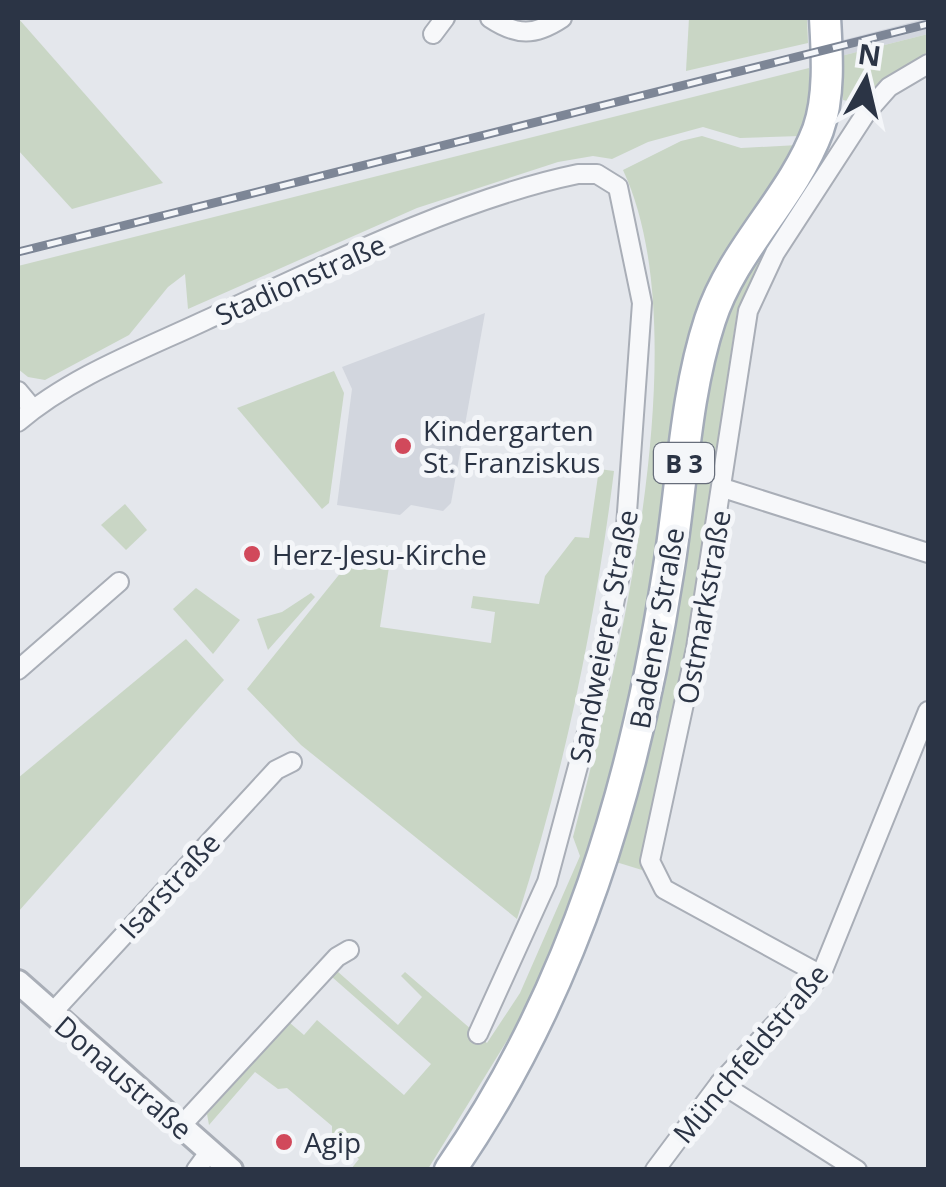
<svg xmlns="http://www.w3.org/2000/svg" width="946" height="1187" font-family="'Open Sans',sans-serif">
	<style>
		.built { fill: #d2d6de }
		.green { fill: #c9d6c5 }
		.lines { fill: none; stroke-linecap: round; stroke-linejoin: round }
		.minor-casing { stroke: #a9aeb7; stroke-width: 22 }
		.tertiary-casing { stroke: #a9aeb7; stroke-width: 28 }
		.primary-casing { stroke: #a3abb8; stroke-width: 35 }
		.minor { stroke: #f7f8fa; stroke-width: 18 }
		.tertiary { stroke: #f7f8fa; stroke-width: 22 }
		.primary { stroke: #fff; stroke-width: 30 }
		.rail-casing { stroke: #7d8696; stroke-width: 9 }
		.rail { stroke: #f4f6f9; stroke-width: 5; stroke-dasharray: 15; stroke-linecap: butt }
		.poi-dot { fill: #d1495b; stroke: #f4f6f9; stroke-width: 4 }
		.labels { text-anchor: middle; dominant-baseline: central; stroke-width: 10; stroke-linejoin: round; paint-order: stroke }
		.shield { fill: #f4f6f9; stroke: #676e7b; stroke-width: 2.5 }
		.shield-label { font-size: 25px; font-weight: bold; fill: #2b3445 }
		.street-label { font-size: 28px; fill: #2b3445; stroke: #f4f6f9 }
		.poi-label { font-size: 28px; fill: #2b3445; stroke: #f4f6f9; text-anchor: start }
	</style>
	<rect width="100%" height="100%" fill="#e4e7ec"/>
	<g class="built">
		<polygon points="928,18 928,34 841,56 839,41"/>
		<polygon points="485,313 451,503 443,511 411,505 400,515 337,505 352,389 342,367"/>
	</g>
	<g class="green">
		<polygon points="18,18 163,183 72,209 18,150"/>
		<polygon points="689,18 807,18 808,43 686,71"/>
		<polygon points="928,34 928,52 877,85 861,104 843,100 841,56"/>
		<polygon points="809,68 812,97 800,136 740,138 703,127 648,142 612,159 593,156 558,162 417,208 188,309 185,274 168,287 129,335 45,380 28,377 18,369 18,266"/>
		<path d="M 702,136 L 741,148 L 798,145 L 722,259 L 645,648 L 593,856 L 532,1000 L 428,1169 L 351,1169 L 359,1159 L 332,1138 L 332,1126 L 287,1088 L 278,1089 L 255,1072 L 209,1125 L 207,1114 L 290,1023 L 304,1035 L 317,1020 L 404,1095 L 431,1064 L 332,977 L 337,971 L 398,1025 L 422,997 L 401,976 L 405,972 L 487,1043 L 520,993 L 580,856 L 573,837 C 618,665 700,335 623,170 L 681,141 Z"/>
		<polygon points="815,164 819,167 772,239 737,312 682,677 642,870 616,862 642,767 707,385 728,306"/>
		<polygon points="334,371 344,393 329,503 322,509 237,408"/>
		<path d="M 599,469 L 614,471 C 595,623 564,773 517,919 L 301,745 L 247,689 L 342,571 L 369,560 L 384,546 L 392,547 L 380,627 L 491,643 L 495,612 L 471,608 L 473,596 L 539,604 L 545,576 L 575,537 L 589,538 Z"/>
		<polygon points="125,504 147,530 126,550 101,525"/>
		<polygon points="196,588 240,620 213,654 173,609"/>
		<polygon points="311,593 315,597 268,650 257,619 282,612"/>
		<polygon points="186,639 224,680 18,912 18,778"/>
	</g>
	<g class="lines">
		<defs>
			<g id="minor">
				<path d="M 490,18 C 517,36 535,36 562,18"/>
				<polyline points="433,34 445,18"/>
				<polyline points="18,391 33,409"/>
				<path d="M 18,422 C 70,377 142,350 204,321 C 317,269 457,199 578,174 L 597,174 L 618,187 L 642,303 L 624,554 L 592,714 L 547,882 L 478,1034"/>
				<polyline points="723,488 928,553"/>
				<polyline points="18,670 119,582"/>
				<polyline points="821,975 664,889 650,861 696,648 748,311 775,253 866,113 889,87 928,64"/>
				<polyline points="51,1014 276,770 292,762"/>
				<polyline points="720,1083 857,1170"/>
				<polyline points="181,1126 337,957 349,950"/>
				<polyline points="196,1170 210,1151"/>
				<polyline points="655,1170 720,1083 821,975 928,711"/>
			</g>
			<polyline id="tertiary" points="18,982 231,1170"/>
			<path id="primary" d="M 450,1170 C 574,991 635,785 668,573 C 682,490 684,399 710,320 C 733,249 792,199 818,130 C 830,96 827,53 825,18"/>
		</defs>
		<use href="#minor" class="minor-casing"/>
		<use href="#tertiary" class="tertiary-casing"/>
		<use href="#primary" class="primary-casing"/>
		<use href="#minor" class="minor"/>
		<use href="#tertiary" class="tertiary"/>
		<use href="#primary" class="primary"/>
		<defs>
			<polyline id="rail" points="18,252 928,24"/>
		</defs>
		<use href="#rail" class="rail-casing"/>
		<use href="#rail" class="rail"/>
	</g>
	<g class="poi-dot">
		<circle cx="403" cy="446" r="10"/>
		<circle cx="252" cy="554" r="10"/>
		<circle cx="284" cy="1142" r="10"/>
	</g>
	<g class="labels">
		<rect class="shield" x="654" y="443" width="60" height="40" rx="8"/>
		<g class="shield-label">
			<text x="684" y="463">B 3</text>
		</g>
		<g class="street-label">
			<text transform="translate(300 279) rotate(-24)">Stadionstraße</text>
			<text transform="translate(703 607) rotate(-80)">Ostmarkstraße</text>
			<text transform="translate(656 628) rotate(-80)">Badener Straße</text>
			<text transform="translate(603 636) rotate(-79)">Sandweierer Straße</text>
			<text transform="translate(169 885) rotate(-47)">Isarstraße</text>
			<text transform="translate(750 1053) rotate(-50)">Münchfeldstraße</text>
			<text transform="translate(124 1077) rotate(41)">Donaustraße</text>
		</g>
		<g class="poi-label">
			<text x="423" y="430">Kindergarten<tspan x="423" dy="32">St. Franziskus</tspan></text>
			<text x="272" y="554">Herz-Jesu-Kirche</text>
			<text x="304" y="1142">Agip</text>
		</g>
	</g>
	<rect width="946" height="1187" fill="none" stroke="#2b3445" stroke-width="40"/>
	<g transform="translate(866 80) rotate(8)" stroke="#f4f6f9" stroke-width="8" paint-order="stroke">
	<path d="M0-8L18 38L0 25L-18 38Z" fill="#2b3445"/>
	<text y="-15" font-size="28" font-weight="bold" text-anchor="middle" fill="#2b3445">N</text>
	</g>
</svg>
